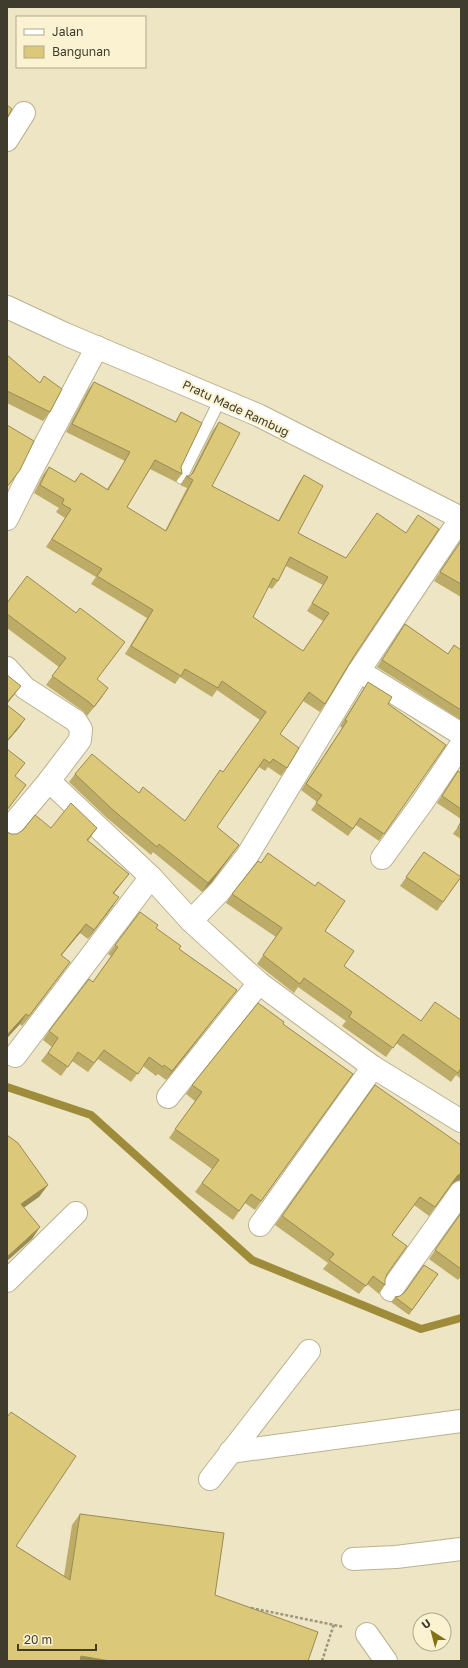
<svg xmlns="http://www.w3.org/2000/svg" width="468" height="1668" font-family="'Golos Text',sans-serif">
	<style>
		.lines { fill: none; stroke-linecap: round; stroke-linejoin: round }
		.stream { stroke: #9e8c3b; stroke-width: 8 }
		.lane-casing { stroke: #b9b291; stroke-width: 13 }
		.street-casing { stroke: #b9b291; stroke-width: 24 }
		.secondary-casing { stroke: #b9b291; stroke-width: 24 }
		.path { stroke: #9b957d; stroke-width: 2.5; stroke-dasharray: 3 2; stroke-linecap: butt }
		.lane { stroke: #fff; stroke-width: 11 }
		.street { stroke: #fff; stroke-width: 22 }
		.secondary { stroke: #fff; stroke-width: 22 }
		.wall { fill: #bcac67; fill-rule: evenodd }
		.shaded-wall { fill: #998c54 }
		.building { fill: #dbc878; stroke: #998c54; fill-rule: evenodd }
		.labels { text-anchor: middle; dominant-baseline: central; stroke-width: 4; stroke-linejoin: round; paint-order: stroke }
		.street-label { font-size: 12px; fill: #3f3c2e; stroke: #faf2d0 }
	</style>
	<rect width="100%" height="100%" fill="#ede5c3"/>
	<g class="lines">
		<polyline class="stream" points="7,1087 91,1115 252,1260 421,1329 461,1318"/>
		<defs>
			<polyline id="lane" points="181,478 220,400"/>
			<g id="street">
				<polyline points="7,140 24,113"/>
				<polyline points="7,519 30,473 97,347"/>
				<polyline points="7,668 25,688 76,721 81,729 80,740 49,781 151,877 191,921 259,983 373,1067 461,1121"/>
				<polyline points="359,671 461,734"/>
				<polyline points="7,831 49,781"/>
				<polyline points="382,858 422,803 461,745"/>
				<polyline points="191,921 220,891 247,856 359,671 461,518"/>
				<polyline points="15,1056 151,877"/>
				<polyline points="168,1097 259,983"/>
				<polyline points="260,1225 373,1067"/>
				<polyline points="7,1281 76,1213"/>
				<polyline points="391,1290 461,1192"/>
				<polyline points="230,1452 461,1421"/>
				<polyline points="210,1479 309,1351"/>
				<polyline points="353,1559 396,1557 461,1549"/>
				<polyline points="367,1634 386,1661"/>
			</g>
			<polyline id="secondary" points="7,307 65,334 258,415 461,518"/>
		</defs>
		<use href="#lane" class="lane-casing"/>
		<use href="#street" class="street-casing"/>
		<use href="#secondary" class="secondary-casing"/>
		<g class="path">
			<polyline points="251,1608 344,1627"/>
			<polyline points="322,1661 334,1624"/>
		</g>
		<use href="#lane" class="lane"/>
		<use href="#street" class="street"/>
		<use href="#secondary" class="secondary"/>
	</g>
	<g class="wall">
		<polygon points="7,355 40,383 50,412 43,421 7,403"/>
		<path d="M 94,382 L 175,422 L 181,412 L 181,467 L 182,474 L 176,482 L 150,469 L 127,507 L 165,531 L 187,488 L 180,485 L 186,476 L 190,476 L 213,430 L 219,422 L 212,486 L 278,521 L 298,484 L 304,475 L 298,533 L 346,558 L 354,656 L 325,704 L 320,712 L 303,701 L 280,734 L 287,768 L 281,776 L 268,767 L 265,771 L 259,767 L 217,827 L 239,845 L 211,883 L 202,892 L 153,852 L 151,855 L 107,818 L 69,782 L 75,774 L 139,793 L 185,821 L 223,772 L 260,720 L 217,690 L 212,697 L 180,677 L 175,684 L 125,654 L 147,618 L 91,584 L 96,577 L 46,547 L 65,518 L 56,512 L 59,508 L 34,493 L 43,475 L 49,467 L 74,482 L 81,473 L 107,489 L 125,461 L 66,432 L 88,390 ZM 286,566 L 323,585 L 307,611 L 323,621 L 303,651 L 253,617 L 268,587 L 272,589 L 278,581 Z"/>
		<polygon points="461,541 461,597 434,581"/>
		<polygon points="7,603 118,651 97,679 102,697 87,716 83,711 46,685 59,667 7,628"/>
		<polygon points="405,624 448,654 461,650 461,720 377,667"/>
		<polygon points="368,682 388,704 446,745 379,841 356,825 348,836 311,810 317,802 301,790 342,728 340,726"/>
		<polygon points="458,771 461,773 461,819 437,803"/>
		<polygon points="461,822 461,839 453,834"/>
		<polygon points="51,828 97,828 88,841 122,883 114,893 113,906 88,939 80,933 61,956 70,962 22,1026 20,1024 7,1038 7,832 11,834 17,834"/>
		<polygon points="424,852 461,877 437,911 400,886"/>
		<polygon points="232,894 325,931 344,966 421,1021 461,1020 461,1079 456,1075 451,1082 396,1043 386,1057 342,1026 346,1021 298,987 294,993 257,964 276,937 226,903"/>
		<polygon points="156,928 179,949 237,990 230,999 166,1080 158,1074 156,1076 143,1066 131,1082 98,1059 88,1072 72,1061 61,1076 41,1061 52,1047 43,1040 49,1031 93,982 111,956 108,954 115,945"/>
		<polygon points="283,1024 353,1074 255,1210 245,1203 233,1220 195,1192 212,1169 169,1138 195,1101 186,1094 192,1085"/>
		<polygon points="375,1085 456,1181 451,1185 429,1216 414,1205 392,1236 387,1274 385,1280 385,1285 379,1294 367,1284 359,1294 323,1269 328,1263 275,1225"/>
		<polygon points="461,1213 461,1276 458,1280 429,1259"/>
		<polygon points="438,1274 409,1315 391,1302 395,1297 400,1296"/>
		<polygon points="80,1514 215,1595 7,1661 16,1546 64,1576 72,1525"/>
	</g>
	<g class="shaded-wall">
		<polygon points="21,686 7,704 7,702"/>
		<polygon points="108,688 102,697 87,716 94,707"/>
		<polygon points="25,719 19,728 7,742 7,741"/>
		<polygon points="239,845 211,883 202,892 208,883"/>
		<polygon points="129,874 122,883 107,902 113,893"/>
		<polygon points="119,897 113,906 88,939 94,930"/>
		<polygon points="86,924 80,933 54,964 61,955"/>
		<polygon points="70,962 63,972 22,1026 29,1016"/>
		<polygon points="237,990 230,999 166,1080 172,1071"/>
		<polygon points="26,1014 20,1024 7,1038 7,1035"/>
		<polygon points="461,1173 461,1180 456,1181 451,1185 429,1216 457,1176"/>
		<polygon points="48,1185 39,1197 12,1216 21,1204"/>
		<polygon points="40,1227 32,1239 7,1261 7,1257"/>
		<polygon points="81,1656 110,1661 78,1661"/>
	</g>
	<g class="building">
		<polygon points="7,105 12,109 7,118"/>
		<polygon points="7,355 40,383 44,376 62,389 50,412 7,391"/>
		<path d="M 94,382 L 176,422 L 181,412 L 202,423 L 181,467 L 182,474 L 155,460 L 127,507 L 166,531 L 193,480 L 186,476 L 190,476 L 193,473 L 219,422 L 240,433 L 212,486 L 279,521 L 304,475 L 323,486 L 298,533 L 346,558 L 377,513 L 406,533 L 418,515 L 439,529 L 354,656 L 325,704 L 309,692 L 280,734 L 299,748 L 287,768 L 273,759 L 270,763 L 264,759 L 217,827 L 239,845 L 216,874 L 208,883 L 159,844 L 157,847 L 113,810 L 75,774 L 92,754 L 139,793 L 143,787 L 185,821 L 220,770 L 223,772 L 266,712 L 222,681 L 218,688 L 185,669 L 181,676 L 131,646 L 153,610 L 97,576 L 102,569 L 52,539 L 71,509 L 62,504 L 64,499 L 40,485 L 49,467 L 75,482 L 81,473 L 108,490 L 130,452 L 72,424 ZM 290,557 L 328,577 L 312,603 L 329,613 L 303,651 L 253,617 L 273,578 L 278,581 Z"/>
		<polygon points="7,425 34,441 20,470 7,487"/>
		<polygon points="461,541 461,584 440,572"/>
		<polygon points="27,576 76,613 80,608 125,642 97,679 108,688 94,707 89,702 52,676 66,658 7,614 7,603"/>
		<polygon points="405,624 448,654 454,645 461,650 461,710 382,660"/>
		<polygon points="7,675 21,686 7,702"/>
		<polygon points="368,682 392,697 388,704 446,745 384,834 360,818 353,829 316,803 322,795 306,784 347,721 345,720"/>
		<polygon points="7,705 25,719 7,741"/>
		<polygon points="7,749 25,763 15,776 26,785 7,810"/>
		<polygon points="458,771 461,773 461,809 442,796"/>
		<polygon points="71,803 97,828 87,840 129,874 113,893 119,897 94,930 86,924 61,955 70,962 29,1016 26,1014 7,1035 7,832 11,834 17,834 23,830 35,815 51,828"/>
		<polygon points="461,822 461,829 458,827"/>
		<polygon points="424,852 461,877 443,902 406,877"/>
		<polygon points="268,853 315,886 318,882 345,901 325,931 354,951 344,966 421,1021 435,1002 461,1020 461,1068 458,1073 403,1034 393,1048 349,1017 352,1012 304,978 300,984 263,955 282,928 232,894 258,861 261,863"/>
		<polygon points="140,912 158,925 156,928 181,946 179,949 237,990 172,1071 164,1065 163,1067 149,1057 138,1074 104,1050 94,1063 78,1052 68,1067 48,1053 58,1038 49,1031 89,979 93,982 118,947 115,945"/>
		<polygon points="258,1003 284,1022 283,1024 353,1074 261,1201 251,1194 239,1211 202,1183 219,1160 175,1129 202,1092 192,1085"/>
		<polygon points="375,1085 461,1145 461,1173 457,1176 435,1207 420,1197 392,1235 407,1246 387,1274 385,1280 385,1285 373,1276 366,1286 329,1260 334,1254 282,1216"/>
		<polygon points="7,1135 18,1143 48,1185 21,1204 40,1227 7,1257"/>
		<polygon points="461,1213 461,1269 435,1250"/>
		<polygon points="424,1265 438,1274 412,1310 395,1297 400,1296 405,1292"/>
		<polygon points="11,1412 76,1456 16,1546 70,1580 80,1514 224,1533 215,1595 318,1632 308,1661 110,1661 81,1656 80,1661 7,1661 7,1417"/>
	</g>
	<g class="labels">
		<g class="street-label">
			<text transform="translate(236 408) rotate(25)">Pratu Made Rambug</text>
		</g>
	</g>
	<rect width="468" height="1668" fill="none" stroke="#3f3c2e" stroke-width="16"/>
	<rect x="16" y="16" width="130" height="52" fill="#faf2d0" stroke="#afa98f"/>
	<rect x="24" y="29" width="20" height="6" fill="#ffffff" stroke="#afa98f"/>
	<text x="52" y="36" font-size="12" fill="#3f3c2e">Jalan</text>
	<rect x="24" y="46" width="20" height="12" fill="#dbc878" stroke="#afa98f"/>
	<text x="52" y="56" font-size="12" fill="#3f3c2e">Bangunan</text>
	<g transform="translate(432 1632) rotate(324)"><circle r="19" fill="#faf2d0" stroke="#afa98f"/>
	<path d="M0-3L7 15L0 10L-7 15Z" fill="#857213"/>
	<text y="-6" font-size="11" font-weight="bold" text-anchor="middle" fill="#3f3c2e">U</text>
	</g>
	<path d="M18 1644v6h78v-6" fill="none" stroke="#3f3c2e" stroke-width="2"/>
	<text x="24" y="1644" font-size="12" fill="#3f3c2e" stroke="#faf2d0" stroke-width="3" paint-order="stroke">20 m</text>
</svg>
